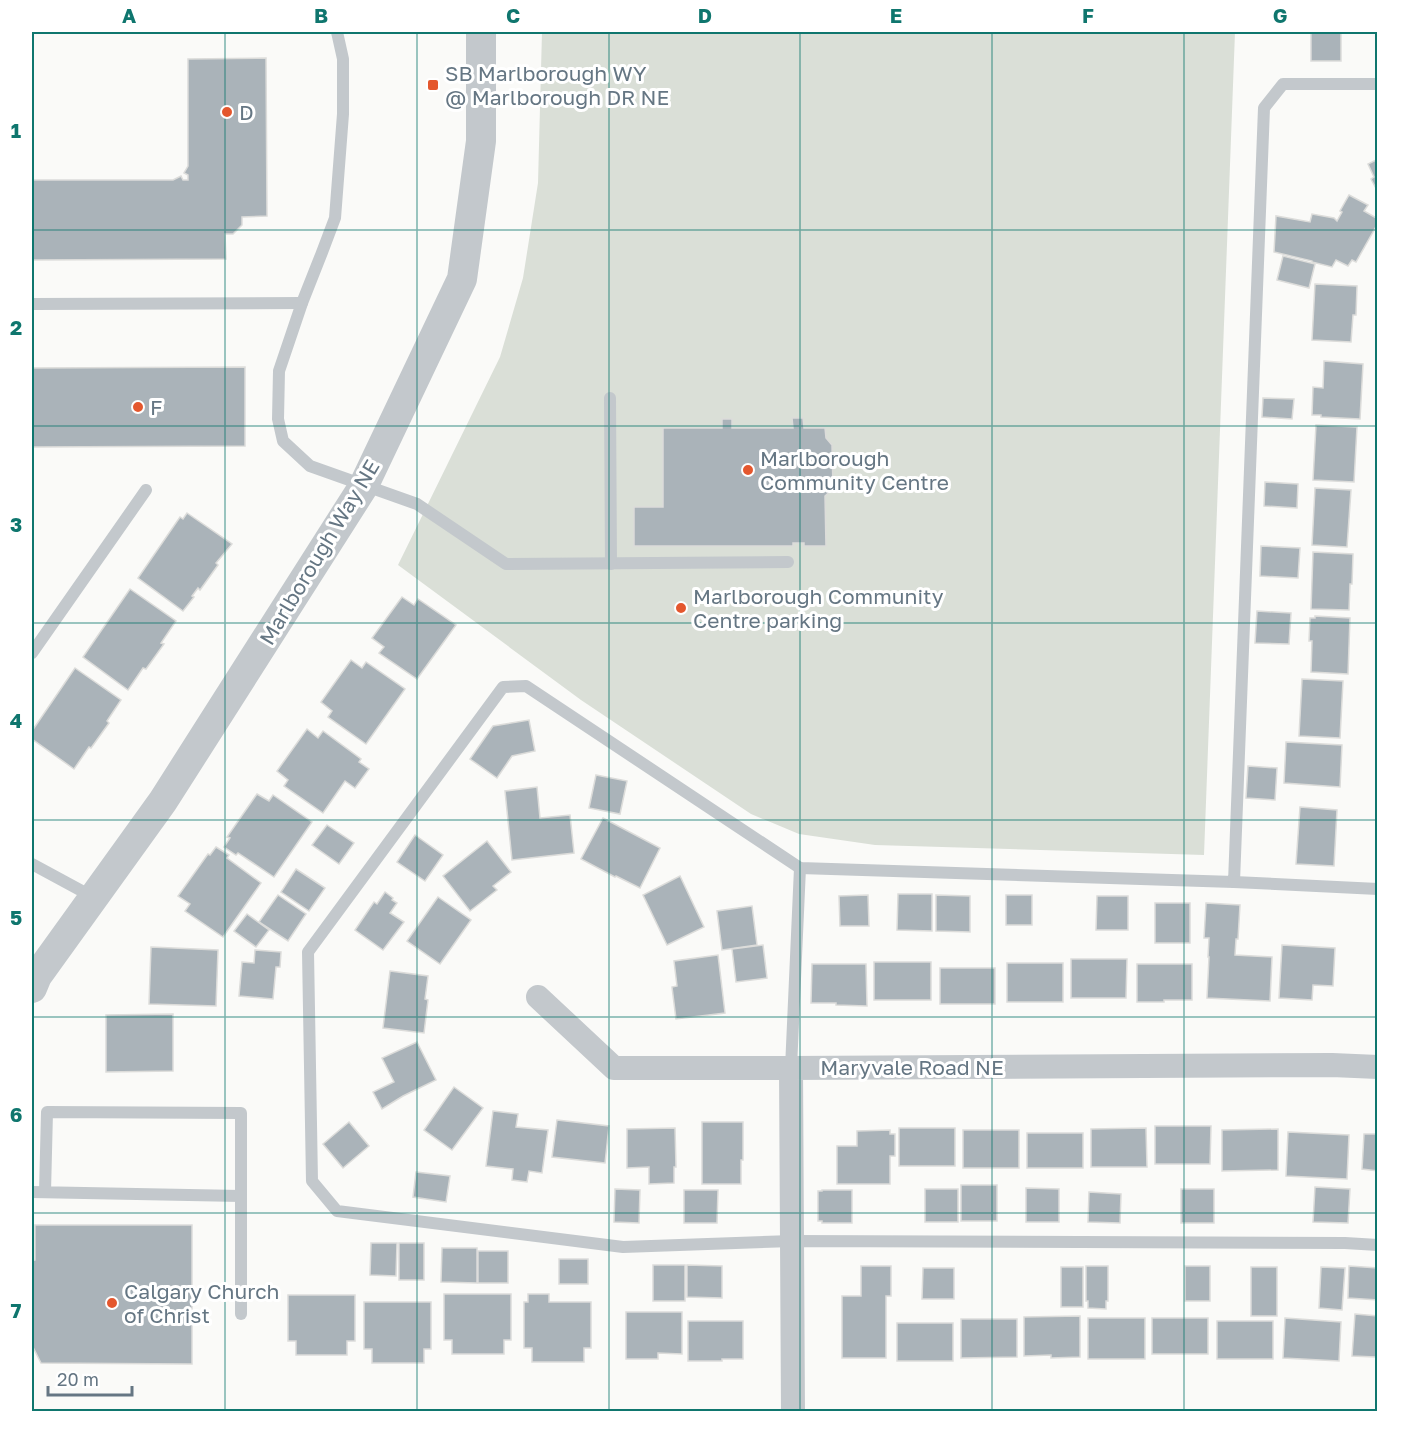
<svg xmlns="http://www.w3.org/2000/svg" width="1409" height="1443" font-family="'Golos Text',sans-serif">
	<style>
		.green { fill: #dadfd7 }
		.building { fill: #aab3b9; stroke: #dcdcda; stroke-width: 1.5 }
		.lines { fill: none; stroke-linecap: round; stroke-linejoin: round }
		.service { stroke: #c3c8cc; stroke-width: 12 }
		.minor { stroke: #c3c8cc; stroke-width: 24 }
		.tertiary { stroke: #c3c8cc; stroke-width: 30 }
		.grid { fill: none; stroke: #0f766e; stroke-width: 1.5; stroke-opacity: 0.55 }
		.poi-dot { fill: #e4572e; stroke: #fff; stroke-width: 2 }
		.labels { text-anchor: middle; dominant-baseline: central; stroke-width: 6; stroke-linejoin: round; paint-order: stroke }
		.poi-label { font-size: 21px; fill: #657683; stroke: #fff; text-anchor: start }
		.street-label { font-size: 21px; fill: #657683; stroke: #fff }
		.neatline { fill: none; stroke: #0f766e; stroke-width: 2 }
		.grid-label { font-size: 20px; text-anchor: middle; font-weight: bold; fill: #0f766e }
	</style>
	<rect width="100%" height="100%" fill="#fafaf8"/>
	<polygon class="green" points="542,32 1235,32 1204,855 875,845 799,834 751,814 581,700 398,565 500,357 523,278 538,183"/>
	<g class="building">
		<rect x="1311" y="32" width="30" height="29"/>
		<polygon points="266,58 267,216 242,217 242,225 233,234 225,234 226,259 32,260 32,180 173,180 181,176 183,180 188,180 188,175 184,173 188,166 188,59"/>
		<polygon points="1378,159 1378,192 1371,179 1374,177 1368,164"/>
		<polygon points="1349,195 1368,205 1364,211 1378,219 1378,223 1356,262 1352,260 1348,266 1336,260 1332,267 1312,262 1312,261 1274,252 1276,216 1310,222 1312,214 1334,218 1337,221 1342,212 1340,211"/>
		<polygon points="1283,256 1315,264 1309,288 1277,280"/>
		<polygon points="1315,284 1357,286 1356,315 1353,315 1351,342 1312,340"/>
		<polygon points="1324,361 1363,364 1360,419 1321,417 1321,415 1312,415 1313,387 1323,388"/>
		<polygon points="245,367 245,446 32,447 32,368"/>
		<polygon points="1263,398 1294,399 1292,419 1262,417"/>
		<polygon points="792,418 803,418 804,428 825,428 826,438 832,445 833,489 825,496 826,546 804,546 804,543 793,543 793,546 634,546 634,507 663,507 663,428 722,428 722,419 732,419 732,428 793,428"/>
		<polygon points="1316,425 1357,427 1354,482 1313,480"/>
		<polygon points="1265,482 1298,484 1297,508 1264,506"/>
		<polygon points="1315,488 1351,490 1347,547 1312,545"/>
		<polygon points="187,513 232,544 216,563 218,565 200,590 198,588 192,596 194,597 183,611 138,578 180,517 183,519"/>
		<polygon points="1261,546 1300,548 1298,578 1260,576"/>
		<polygon points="1313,552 1353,554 1352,584 1350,584 1349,610 1311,609"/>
		<polygon points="130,589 176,621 161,643 164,644 146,669 143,668 128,690 83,657"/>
		<polygon points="402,597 414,605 418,599 456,625 417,679 379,653 384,647 372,638"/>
		<polygon points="1257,611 1291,613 1289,644 1255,643"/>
		<polygon points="1315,616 1350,618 1348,674 1311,672 1312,641 1309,641 1310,618 1315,618"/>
		<polygon points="351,660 362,668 366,662 405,689 366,744 328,717 332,711 321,702"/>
		<polygon points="75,668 121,700 107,721 109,723 91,748 89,747 74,769 32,739 32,731"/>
		<polygon points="1302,679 1343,681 1340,738 1299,736"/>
		<polygon points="529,720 535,751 512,756 497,778 470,759 493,726"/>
		<polygon points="307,729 318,738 323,731 361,759 359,762 369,769 355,788 345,781 323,813 284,786 288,780 277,771"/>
		<polygon points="1286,742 1342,745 1340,787 1284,783"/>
		<polygon points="1248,766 1277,768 1275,800 1246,798"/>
		<polygon points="596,775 627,781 620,814 589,808"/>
		<polygon points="537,787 540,818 570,815 574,853 512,860 505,791"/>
		<polygon points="257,794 269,801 273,795 312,822 274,877 238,853 236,855 224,847 230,838 227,837"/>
		<polygon points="1300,807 1337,810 1334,866 1296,864"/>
		<polygon points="603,818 660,848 640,888 616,876 615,877 581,859"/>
		<polygon points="327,825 354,843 339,864 312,845"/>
		<polygon points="415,835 443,855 425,881 397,862"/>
		<polygon points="487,841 511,872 493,886 497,890 470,911 443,876"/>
		<polygon points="216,847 229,855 227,858 261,883 223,937 185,911 190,904 178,896 208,854 210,855"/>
		<polygon points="296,869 325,888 309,911 281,892"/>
		<polygon points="680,876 704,927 667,945 643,895"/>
		<polygon points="385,892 393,898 392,900 397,903 390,913 404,922 383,950 355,930 374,902 377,904"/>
		<polygon points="898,894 932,894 932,931 897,930"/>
		<polygon points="278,895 306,914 288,941 259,922"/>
		<polygon points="868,895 869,926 840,926 839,896"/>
		<polygon points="936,895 970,896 970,932 936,931"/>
		<rect x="1006" y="895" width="26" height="30"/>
		<polygon points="1097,896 1128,896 1128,930 1096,930"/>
		<polygon points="438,897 471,920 440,964 407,941"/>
		<rect x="1155" y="903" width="35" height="40"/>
		<polygon points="1206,903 1240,905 1238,939 1236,939 1235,955 1272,957 1270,1001 1207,998 1209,957 1208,957 1209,938 1204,938"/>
		<polygon points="752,906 757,945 722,950 717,911"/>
		<polygon points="247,914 269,930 256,947 234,931"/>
		<polygon points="763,945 767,978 736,982 732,949"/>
		<polygon points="1282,945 1335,948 1333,986 1313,985 1312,1000 1279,998"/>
		<polygon points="151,947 218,950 216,1006 149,1004"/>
		<polygon points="255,950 281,952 280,967 276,967 273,999 239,996 242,962 254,963"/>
		<polygon points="718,955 725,1013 676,1019 672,987 677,986 674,961"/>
		<polygon points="1071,959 1127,959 1126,998 1071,998"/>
		<rect x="874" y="962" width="57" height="38"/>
		<rect x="1007" y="963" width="56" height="39"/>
		<polygon points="812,964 866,964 867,1006 836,1005 836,1003 811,1003"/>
		<polygon points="1137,964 1192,964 1192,1000 1164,1000 1164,1002 1137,1002"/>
		<rect x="940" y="968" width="55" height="36"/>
		<polygon points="390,971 428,976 425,999 428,1000 424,1033 383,1028"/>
		<polygon points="173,1014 173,1071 106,1072 106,1015"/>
		<polygon points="417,1042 436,1080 403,1096 382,1109 373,1092 394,1082 382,1058"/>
		<polygon points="454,1087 483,1108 452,1150 424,1130"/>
		<polygon points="493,1111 518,1114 516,1127 548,1130 542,1173 529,1171 527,1182 512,1180 513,1169 486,1166"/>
		<polygon points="557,1120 609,1126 605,1163 552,1157"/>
		<polygon points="349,1122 369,1146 343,1168 323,1144"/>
		<polygon points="702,1122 743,1122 743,1160 741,1160 741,1184 702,1184"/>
		<polygon points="1155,1126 1211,1126 1210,1164 1155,1164"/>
		<polygon points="675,1128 676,1167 674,1167 674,1183 649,1184 649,1167 627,1168 627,1129"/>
		<rect x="899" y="1128" width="56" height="38"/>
		<polygon points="1146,1128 1147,1167 1091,1167 1091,1129"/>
		<polygon points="1278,1129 1278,1170 1222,1171 1222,1130"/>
		<polygon points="890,1130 890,1134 895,1134 895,1156 890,1156 890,1184 837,1184 837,1146 857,1146 857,1131"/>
		<rect x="963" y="1130" width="56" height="38"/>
		<polygon points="1288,1132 1349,1135 1347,1179 1286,1176"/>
		<rect x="1027" y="1133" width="56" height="35"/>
		<polygon points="1364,1134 1378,1134 1378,1171 1362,1169"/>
		<polygon points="416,1172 450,1176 446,1202 413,1197"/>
		<rect x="961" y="1185" width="36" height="36"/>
		<polygon points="1315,1187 1350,1189 1348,1223 1313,1222"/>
		<polygon points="1026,1188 1059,1189 1059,1222 1026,1222"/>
		<polygon points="615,1189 640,1190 639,1223 614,1222"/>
		<rect x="925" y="1189" width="33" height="33"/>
		<rect x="1181" y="1189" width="33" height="34"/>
		<polygon points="684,1190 718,1190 717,1223 684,1223"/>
		<polygon points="822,1190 852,1190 852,1223 822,1223 822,1221 818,1221 818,1191 822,1191"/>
		<polygon points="1089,1192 1121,1194 1120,1223 1088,1222"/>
		<polygon points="35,1225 192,1225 192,1364 41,1363 32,1345 32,1261 35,1260"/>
		<polygon points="371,1243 397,1243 396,1276 370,1275"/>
		<rect x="399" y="1243" width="25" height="37"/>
		<polygon points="442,1248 477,1248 477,1283 441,1282"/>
		<rect x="478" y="1251" width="30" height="32"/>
		<rect x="559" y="1259" width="29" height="25"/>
		<rect x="653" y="1265" width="32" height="36"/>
		<polygon points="687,1265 722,1266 722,1298 687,1297"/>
		<polygon points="861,1266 891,1266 891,1296 886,1296 886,1358 842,1358 842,1296 861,1296"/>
		<polygon points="1086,1266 1108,1266 1108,1301 1106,1301 1106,1309 1088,1308 1088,1301 1086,1301"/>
		<rect x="1185" y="1266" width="25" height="35"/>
		<polygon points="1349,1266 1378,1268 1378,1300 1348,1298"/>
		<rect x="1061" y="1267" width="22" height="40"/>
		<rect x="1251" y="1267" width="26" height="49"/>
		<polygon points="1321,1267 1345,1268 1342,1310 1319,1308"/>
		<polygon points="923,1268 954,1268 954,1299 922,1299"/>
		<polygon points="444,1294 511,1294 511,1340 504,1340 504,1354 452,1354 452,1340 444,1340"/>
		<polygon points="528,1294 549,1294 549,1302 591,1302 591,1348 584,1348 584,1362 532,1362 532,1348 524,1348 524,1302 528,1302"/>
		<polygon points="288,1295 355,1295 355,1341 347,1341 347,1355 296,1355 296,1341 288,1341"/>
		<polygon points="364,1302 431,1302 431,1349 424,1349 424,1363 372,1363 372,1349 364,1349"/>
		<polygon points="626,1312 682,1312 682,1354 658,1353 658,1359 626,1359"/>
		<polygon points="1355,1314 1378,1316 1378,1362 1376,1362 1376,1357 1352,1356"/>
		<polygon points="1080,1316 1080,1357 1051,1358 1051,1355 1024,1356 1024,1317"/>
		<rect x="1088" y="1318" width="57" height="41"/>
		<rect x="1152" y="1318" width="56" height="36"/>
		<polygon points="1285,1318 1341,1322 1339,1361 1283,1358"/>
		<polygon points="961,1319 1017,1319 1017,1357 961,1358"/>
		<polygon points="688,1321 743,1321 743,1359 722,1359 722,1361 688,1361"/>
		<rect x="1217" y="1321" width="56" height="38"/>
		<rect x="897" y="1323" width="56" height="38"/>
	</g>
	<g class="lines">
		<g class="service">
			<polyline points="337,32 343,59 343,114 335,218 321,255 302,303 279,371 278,419 283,441 310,466 417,504 506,564 788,562"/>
			<polyline points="1378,84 1283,84 1264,108 1234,882 800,868 526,686 503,687 308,952 312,1181 337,1211 623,1247 792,1241 1345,1243 1378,1245"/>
			<polyline points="32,304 302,303"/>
			<polyline points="610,398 611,564"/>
			<polyline points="32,653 146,490"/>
			<polyline points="32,864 93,897"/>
			<polyline points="1234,882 1378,889"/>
			<polyline points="791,1068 800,868"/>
			<polyline points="32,1192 241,1196 241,1113 47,1112 45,1192"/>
			<polyline points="241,1196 241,1314"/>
		</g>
		<g class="minor">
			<polyline points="538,997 614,1068 791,1068"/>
			<polyline points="793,1412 791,1068 1332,1065 1378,1067"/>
		</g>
		<polyline class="tertiary" points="32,988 37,976 163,801 363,487 462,279 481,141 481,32"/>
	</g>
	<path class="grid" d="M 225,32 L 225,1412M 417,32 L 417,1412M 609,32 L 609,1412M 800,32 L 800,1412M 992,32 L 992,1412M 1184,32 L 1184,1412M 32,230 L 1378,230M 32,426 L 1378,426M 32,623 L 1378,623M 32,820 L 1378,820M 32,1017 L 1378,1017M 32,1213 L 1378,1213"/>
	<g class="poi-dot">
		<rect x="427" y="79" width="12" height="12" rx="3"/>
		<circle cx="227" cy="112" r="6"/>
		<circle cx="138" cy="407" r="6"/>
		<circle cx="748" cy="470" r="6"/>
		<circle cx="681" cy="608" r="6"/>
		<circle cx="112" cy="1303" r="6"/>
	</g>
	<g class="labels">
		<g class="poi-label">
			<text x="445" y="73">SB Marlborough WY<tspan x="445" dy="24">@ Marlborough DR NE</tspan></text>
			<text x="239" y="112">D</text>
			<text x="150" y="407">F</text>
			<text x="760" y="458">Marlborough<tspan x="760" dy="24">Community Centre</tspan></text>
			<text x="693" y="596">Marlborough Community<tspan x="693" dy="24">Centre parking</tspan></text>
			<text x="124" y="1291">Calgary Church<tspan x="124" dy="24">of Christ</tspan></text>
		</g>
		<g class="street-label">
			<text transform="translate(319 552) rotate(-59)">Marlborough Way NE</text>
			<text x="912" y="1067">Maryvale Road NE</text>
		</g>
	</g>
	<rect width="1409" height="1443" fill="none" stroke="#ffffff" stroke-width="66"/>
	<path d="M48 1386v9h84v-9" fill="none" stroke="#657683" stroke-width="3"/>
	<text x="57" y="1386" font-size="18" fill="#657683" stroke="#ffffff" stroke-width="4.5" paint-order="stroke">20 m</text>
	<rect x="33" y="33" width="1343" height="1377" class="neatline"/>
	<g class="grid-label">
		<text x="129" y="23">A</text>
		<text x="321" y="23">B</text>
		<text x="513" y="23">C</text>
		<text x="705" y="23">D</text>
		<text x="896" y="23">E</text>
		<text x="1088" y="23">F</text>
		<text x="1280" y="23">G</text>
		<text x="16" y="138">1</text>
		<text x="16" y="335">2</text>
		<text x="16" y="532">3</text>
		<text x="16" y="728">4</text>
		<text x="16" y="925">5</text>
		<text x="16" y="1122">6</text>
		<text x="16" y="1318">7</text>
	</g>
</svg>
